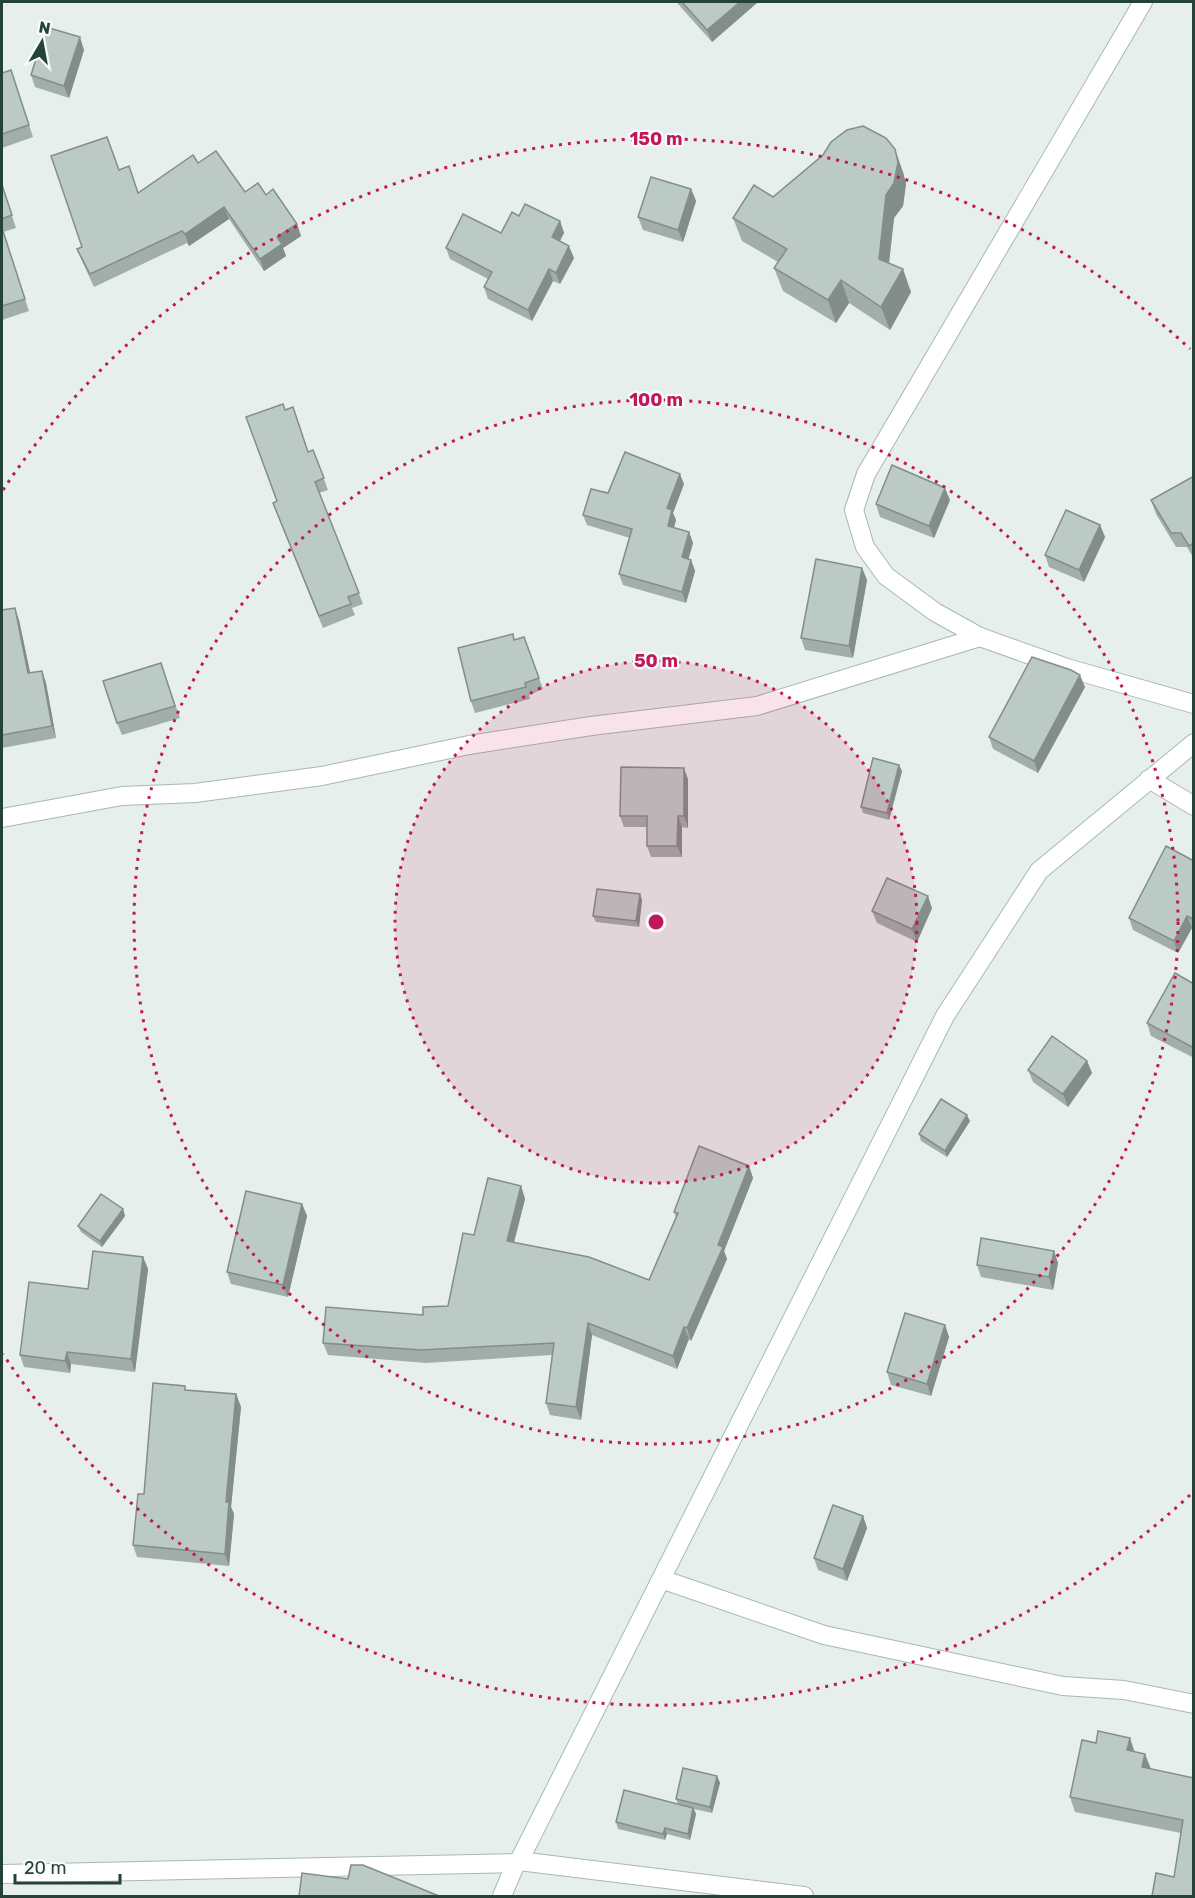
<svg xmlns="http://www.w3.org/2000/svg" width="1195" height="1898" font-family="Rubik,sans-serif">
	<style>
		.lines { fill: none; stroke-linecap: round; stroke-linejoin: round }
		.street-casing { stroke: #a8b8b2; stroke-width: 20 }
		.secondary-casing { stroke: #a4bbb3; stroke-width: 20 }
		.street { stroke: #fff; stroke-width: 18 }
		.secondary { stroke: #fff; stroke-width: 18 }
		.wall { fill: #a1aea9 }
		.shaded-wall { fill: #838d89 }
		.building { fill: #bbcac4; stroke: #838d89; stroke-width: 1.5 }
		.ring { fill: none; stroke: #c2185b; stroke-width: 3; stroke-dasharray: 3 6 }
		.centre { fill: #c2185b; stroke: #f7fbf9; stroke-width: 3 }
		.ring-label { font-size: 18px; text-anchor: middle; font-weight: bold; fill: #c2185b; stroke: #f7fbf9; stroke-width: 4.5; stroke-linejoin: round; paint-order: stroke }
	</style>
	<rect width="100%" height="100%" fill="#e6efeb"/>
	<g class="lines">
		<defs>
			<g id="street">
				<polyline points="1143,2 866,474 854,510 865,547 886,576 935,612 980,637 1067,668 1194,704"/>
				<polyline points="1149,779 1194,806"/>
				<polyline points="2,818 122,796 195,793 322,776 469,745 591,726 757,706 980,637"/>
				<polyline points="661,1579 824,1635 1063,1686 1124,1690 1194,1704"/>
				<polyline points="519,1861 804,1896"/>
				<polyline points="2,1874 516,1863"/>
			</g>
			<polyline id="secondary" points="502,1896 516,1863 519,1861 945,1016 1039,871 1194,743"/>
		</defs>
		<use href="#street" class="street-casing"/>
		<use href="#secondary" class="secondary-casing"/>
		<use href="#street" class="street"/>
		<use href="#secondary" class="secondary"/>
	</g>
	<g class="wall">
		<polygon points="677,2 758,2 712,42 678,4"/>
		<polygon points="84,50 69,98 35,87 31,75"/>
		<polygon points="11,70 33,137 2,148 2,73"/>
		<polygon points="198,163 245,192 266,195 297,224 301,236 283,248 286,256 264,271 229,219 189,246 187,243 94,287 82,261 77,249 82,247 119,170 138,193"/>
		<polygon points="903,172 906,184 903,206 894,218 889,263 911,292 890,330 849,303 836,323 783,291 774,268 778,262 742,241 733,218 773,197"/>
		<polygon points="2,185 16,228 3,232 29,311 2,320"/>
		<polygon points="691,189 696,201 683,242 643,230 638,217"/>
		<polygon points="519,216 560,221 564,233 559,241 574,258 560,284 553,281 532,321 488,299 484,287 488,279 450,259 446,248 501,233"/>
		<polygon points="285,410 308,452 313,450 328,490 319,493 363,604 352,608 355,615 323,628 277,514 277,501"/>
		<polygon points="1194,476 1194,559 1187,547 1176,547 1156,514 1151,500"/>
		<polygon points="684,484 673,513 676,520 674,528 689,532 693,543 688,559 691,560 695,571 686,603 623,585 619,574 630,538 587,525 583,515 608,493"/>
		<polygon points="950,500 934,538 880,517 876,504"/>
		<polygon points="1100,525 1105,537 1084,582 1049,567 1045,555"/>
		<polygon points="862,568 867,580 853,658 805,650 801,638"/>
		<polygon points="2,610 19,620 30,673 42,671 46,683 56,738 2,748"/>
		<polygon points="524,637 543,689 529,695 530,699 475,713 471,701 515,640"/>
		<polygon points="161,663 180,718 122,735 117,723"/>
		<polygon points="1085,687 1038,773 993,749 989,737"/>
		<polygon points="902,771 889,820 863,813 861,807"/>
		<polygon points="688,779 688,828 682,827 682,857 651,857 647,846 647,827 624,827 620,816"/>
		<polygon points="1194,861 1194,929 1192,928 1178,953 1133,930 1129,918"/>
		<polygon points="640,894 642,900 639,927 596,922 593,916"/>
		<polygon points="932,908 917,942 877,923 872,911"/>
		<polygon points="1194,984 1194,1058 1151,1036 1147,1023"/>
		<polygon points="1087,1061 1092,1073 1068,1107 1033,1082 1028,1070"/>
		<polygon points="970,1121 947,1157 921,1141 919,1134"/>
		<polygon points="749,1166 753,1178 724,1251 727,1259 691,1341 689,1339 677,1369 592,1335 581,1420 550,1415 546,1403 552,1355 426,1363 328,1355 323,1343 423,1315 448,1306 474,1235 521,1186 525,1199 514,1243 649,1280 676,1218 674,1212"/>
		<polygon points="302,1204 307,1216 288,1297 231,1284 227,1272"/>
		<polygon points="123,1209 125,1216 102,1247 81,1232 78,1226"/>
		<polygon points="1054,1251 1058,1263 1053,1290 981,1277 977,1265"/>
		<polygon points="143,1257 148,1269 135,1372 71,1364 70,1373 24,1367 20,1355 88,1289"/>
		<polygon points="945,1325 949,1337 931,1396 891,1385 887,1372"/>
		<polygon points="186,1390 236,1394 241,1407 231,1507 234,1514 229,1566 137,1557 133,1545 144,1494"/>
		<polygon points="863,1516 867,1528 847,1581 818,1570 814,1558"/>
		<polygon points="1135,1751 1151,1769 1194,1778 1174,1877 1181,1833 1075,1812 1070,1797"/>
		<polygon points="717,1776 720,1783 712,1813 694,1809 696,1814 690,1840 667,1834 665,1840 618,1829 616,1822 678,1804 676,1799"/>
	</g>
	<g class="shaded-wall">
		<polygon points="740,2 758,2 712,42 707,30"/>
		<polygon points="80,37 84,50 69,98 64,86"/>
		<polygon points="895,149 903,172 906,184 903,206 894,218 887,281 879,259 886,195"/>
		<polygon points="691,189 696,201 683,242 678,230"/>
		<polygon points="224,207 229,219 189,246 185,234"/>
		<polygon points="560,221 564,233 556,249 552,237"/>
		<polygon points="297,224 301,236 283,248 286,256 264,271 260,259 277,237"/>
		<polygon points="569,246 574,258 560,284 556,273"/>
		<polygon points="549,269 553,281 532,321 528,310"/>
		<polygon points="903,269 911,292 890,330 881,307"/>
		<polygon points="841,280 849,303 836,323 828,300"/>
		<polygon points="680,474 684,484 673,513 676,520 671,537 668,526 667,508"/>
		<polygon points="945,488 950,500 934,538 929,526"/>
		<polygon points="1100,525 1105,537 1084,582 1079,570"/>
		<polygon points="689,532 693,543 686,568 682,557"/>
		<polygon points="691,560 695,571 686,603 682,592"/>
		<polygon points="862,568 867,580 853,658 849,646"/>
		<polygon points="15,608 19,620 33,686 28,673"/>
		<polygon points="42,671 46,683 56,738 52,726"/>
		<polygon points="1080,675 1085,687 1038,773 1034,761"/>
		<polygon points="899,765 902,771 889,820 887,813"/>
		<polygon points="684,768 688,779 688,828 684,816"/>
		<polygon points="678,816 682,827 682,857 677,846"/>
		<polygon points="640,894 642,900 639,927 636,921"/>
		<polygon points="928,896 932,908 917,942 912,929"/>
		<polygon points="1187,916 1192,928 1178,953 1174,941"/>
		<polygon points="1087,1061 1092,1073 1068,1107 1063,1094"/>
		<polygon points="967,1115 970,1121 947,1157 945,1151"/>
		<polygon points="749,1166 753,1178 724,1251 727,1259 691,1341 687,1328 718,1245"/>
		<polygon points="521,1186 525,1199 511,1253 507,1241"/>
		<polygon points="302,1204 307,1216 288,1297 283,1285"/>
		<polygon points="123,1209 125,1216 102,1247 100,1241"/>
		<polygon points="1054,1251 1058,1263 1053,1290 1049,1277"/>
		<polygon points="143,1257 148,1269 135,1372 131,1359"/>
		<polygon points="588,1323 592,1335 581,1420 576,1407"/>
		<polygon points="945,1325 949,1337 931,1396 927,1384"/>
		<polygon points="684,1327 689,1339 677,1369 673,1356"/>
		<polygon points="67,1352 71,1364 70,1373 65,1361"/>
		<polygon points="236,1394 241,1407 231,1507 234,1514 229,1566 225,1554 226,1502"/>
		<polygon points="863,1516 867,1528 847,1581 843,1569"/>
		<polygon points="1130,1738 1135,1753 1127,1750"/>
		<polygon points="1145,1754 1151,1769 1142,1767"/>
		<polygon points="717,1776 720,1783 712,1813 710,1807"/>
		<polygon points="693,1808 696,1814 690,1840 688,1834"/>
		<polygon points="665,1828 667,1834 665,1840 663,1834"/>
	</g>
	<g class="building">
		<polygon points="682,2 740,2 707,30"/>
		<polygon points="46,27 80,37 64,86 31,75"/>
		<polygon points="11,70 29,125 2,134 2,73"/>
		<polygon points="863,126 886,138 895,149 898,162 894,183 886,195 879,259 903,269 881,307 841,280 828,300 774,268 787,249 733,218 754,185 773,197 823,155 831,142 847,130"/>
		<polygon points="107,137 119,170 129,166 138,193 193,155 198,163 216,151 245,192 258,183 266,195 273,189 297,224 277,237 282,244 260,259 224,207 185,234 182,231 90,274 77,249 82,247 51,156"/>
		<polygon points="651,177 691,189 678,230 638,217"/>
		<polygon points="2,185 12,215 2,219"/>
		<polygon points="525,204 560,221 552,237 569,246 556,273 549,269 528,310 484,287 492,272 446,248 463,214 501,233 512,212 519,216"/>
		<polygon points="2,228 25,299 2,306"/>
		<polygon points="283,404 285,410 293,407 308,452 313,450 324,478 315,482 359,593 348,597 351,604 319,616 273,503 277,501 246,417"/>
		<polygon points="625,452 680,474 667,508 672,510 668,526 689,532 682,557 691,560 682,592 619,574 632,529 583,515 591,489 608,493"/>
		<polygon points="892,465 945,488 929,526 876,504"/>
		<polygon points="1194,476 1194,543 1189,546 1181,533 1171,533 1151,500"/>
		<polygon points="1066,510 1100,525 1079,570 1045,555"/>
		<polygon points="816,559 862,568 849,646 801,638"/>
		<polygon points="15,608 28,673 42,671 52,726 2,735 2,610"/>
		<polygon points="513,634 514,640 524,637 539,678 525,683 526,687 471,701 458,648"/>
		<polygon points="1032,657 1071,670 1080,675 1034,761 989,737"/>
		<polygon points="161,663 175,706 117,723 103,681"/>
		<polygon points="873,758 899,765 887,813 861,807"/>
		<polygon points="621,767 684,768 684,816 678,816 677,846 647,846 647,816 620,816"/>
		<polygon points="1166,846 1194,861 1194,918 1193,919 1187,916 1174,941 1129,918"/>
		<polygon points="887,878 928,896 912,929 872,911"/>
		<polygon points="597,889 640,894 636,921 593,916"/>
		<polygon points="1175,973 1194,984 1194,1048 1147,1023"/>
		<polygon points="1052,1036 1087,1061 1063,1094 1028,1070"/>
		<polygon points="941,1099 967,1115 945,1151 919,1134"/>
		<polygon points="699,1146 749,1166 718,1245 723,1247 687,1328 684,1327 673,1356 588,1323 576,1407 546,1403 554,1343 421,1350 323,1343 326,1307 423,1315 423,1307 448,1306 463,1233 474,1235 488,1178 521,1186 507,1241 589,1257 649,1280 678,1213 674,1212"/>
		<polygon points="246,1191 302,1204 283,1285 227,1272"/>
		<polygon points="101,1194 123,1209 100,1241 78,1226"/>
		<polygon points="981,1238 1054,1251 1049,1277 977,1265"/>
		<polygon points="93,1251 143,1257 131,1359 67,1352 65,1361 20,1355 29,1282 88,1289"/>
		<polygon points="905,1313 945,1325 927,1384 887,1372"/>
		<polygon points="153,1383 185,1386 185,1390 236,1394 226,1502 229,1502 225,1554 133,1545 138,1494 144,1494"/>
		<polygon points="833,1505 863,1516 843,1569 814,1558"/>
		<polygon points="1098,1731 1130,1738 1127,1750 1145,1754 1142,1767 1194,1778 1194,1896 1152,1896 1156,1873 1174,1877 1183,1820 1070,1797 1082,1740 1096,1743"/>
		<polygon points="683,1768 717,1776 710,1807 676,1799"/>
		<polygon points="624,1790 693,1808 688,1834 665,1828 663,1834 616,1822"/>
		<polygon points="351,1865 363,1865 439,1896 299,1896 302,1873 348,1879"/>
	</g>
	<circle cx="656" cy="922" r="261" fill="#c2185b" fill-opacity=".12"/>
	<g class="ring">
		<circle cx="656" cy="922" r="261"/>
		<circle cx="656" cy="922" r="522"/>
		<path d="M1190 1495A783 783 0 0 1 3 1354M3 490A783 783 0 0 1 1190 349"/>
	</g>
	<circle cx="656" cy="922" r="9" class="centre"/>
	<g class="ring-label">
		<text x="656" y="145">150 m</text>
		<text x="656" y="406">100 m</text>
		<text x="656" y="667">50 m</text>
	</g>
	<rect width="1195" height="1898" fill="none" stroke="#24423a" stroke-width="6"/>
	<g transform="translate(42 42) rotate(10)" stroke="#f7fbf9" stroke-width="4.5" paint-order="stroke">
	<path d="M0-4.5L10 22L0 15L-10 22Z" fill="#24423a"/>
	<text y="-9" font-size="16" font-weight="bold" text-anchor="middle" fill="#24423a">N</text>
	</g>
	<path d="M15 1874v9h105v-9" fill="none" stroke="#24423a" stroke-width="3"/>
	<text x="24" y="1874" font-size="18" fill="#24423a" stroke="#f7fbf9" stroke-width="4.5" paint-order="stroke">20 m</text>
</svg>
